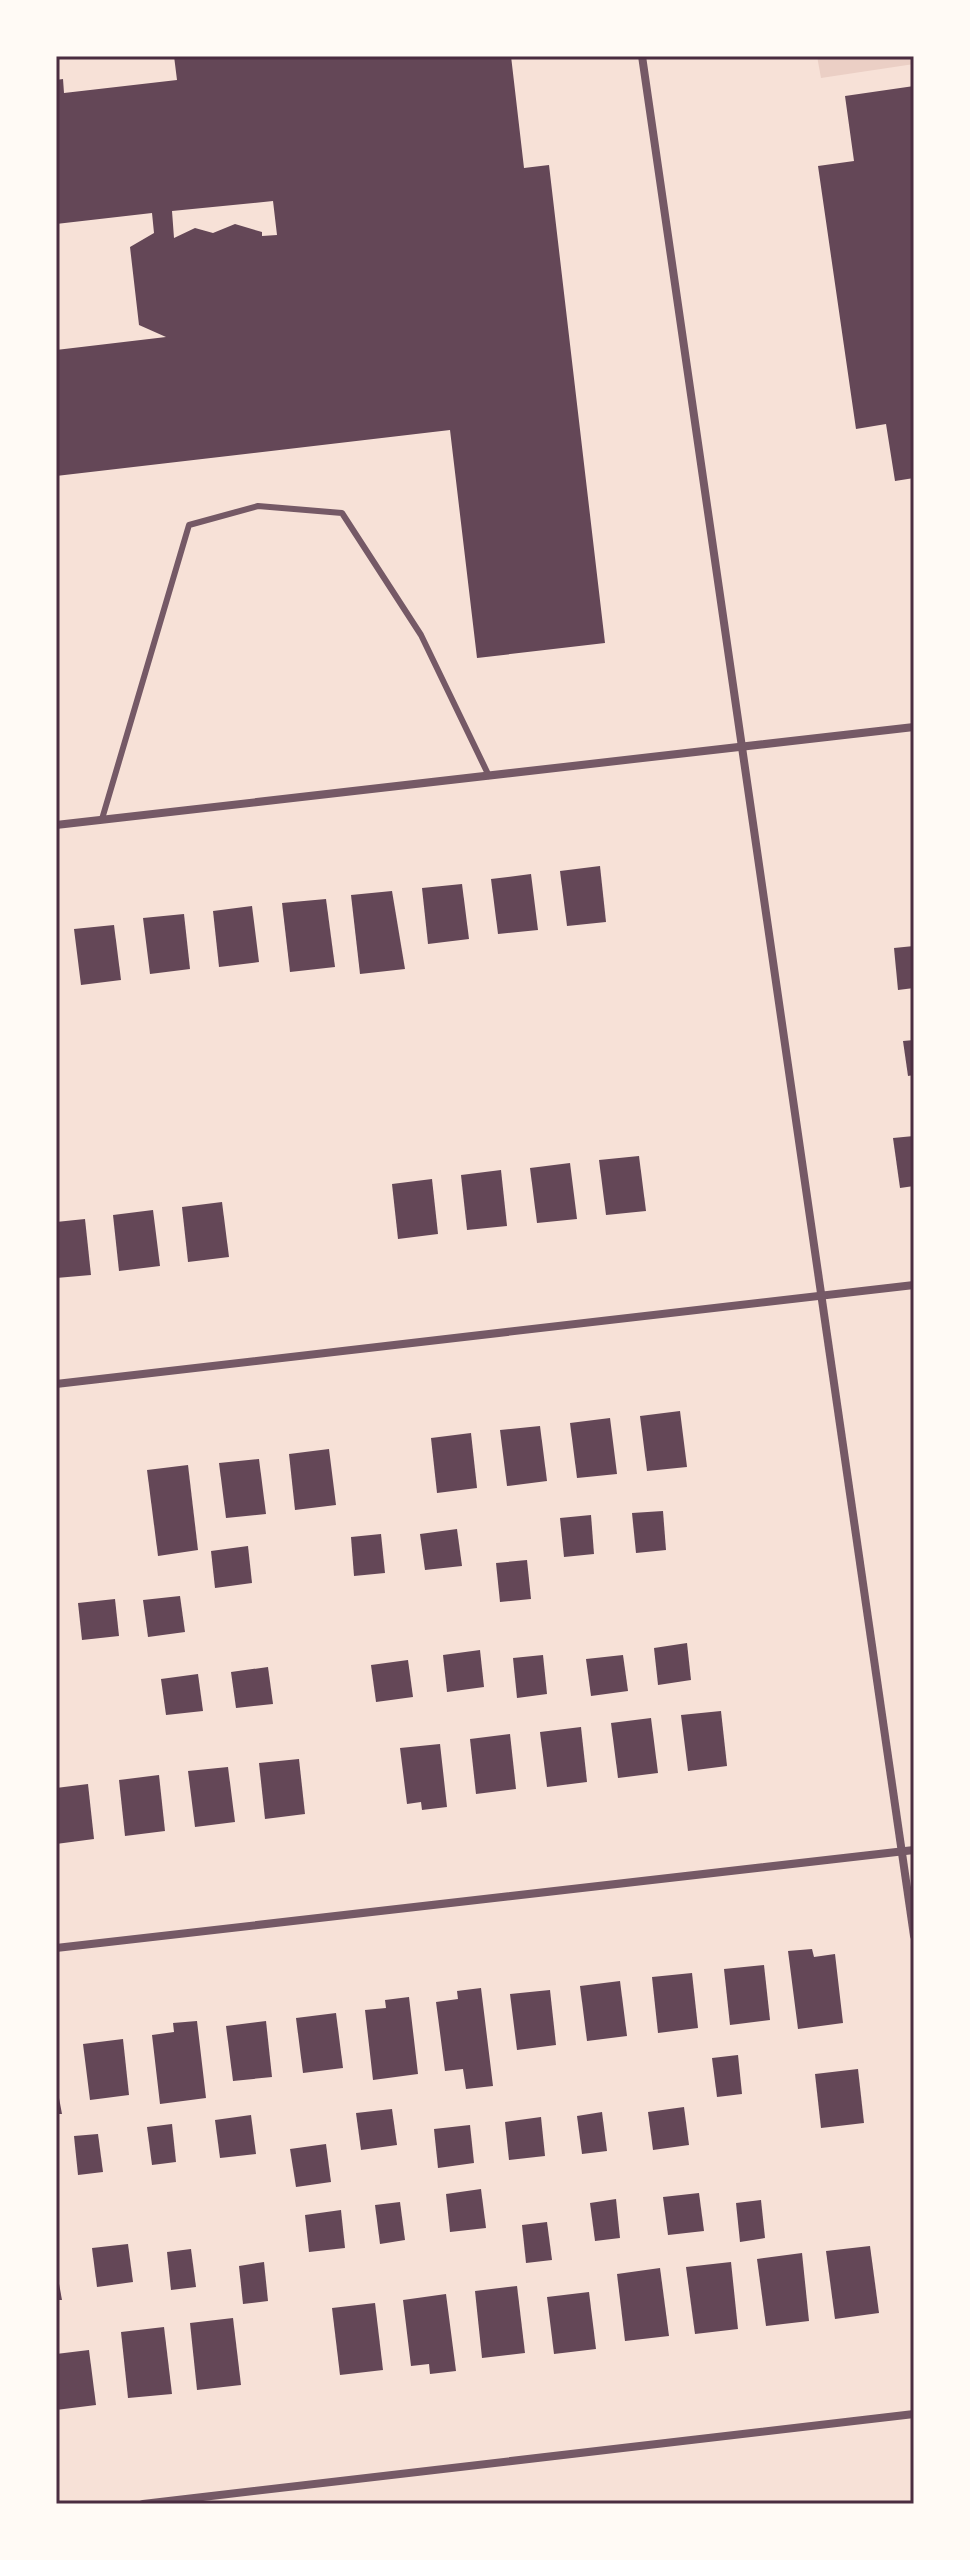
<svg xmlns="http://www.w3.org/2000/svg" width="970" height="2560" font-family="Jost,sans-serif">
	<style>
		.green { fill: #ebcfc5 }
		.building { fill: #644757; fill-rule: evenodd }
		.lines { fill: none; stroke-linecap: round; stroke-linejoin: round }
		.service { stroke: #755966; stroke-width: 6 }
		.minor { stroke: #755966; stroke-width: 8 }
		.neatline { fill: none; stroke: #4a2c40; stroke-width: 3 }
	</style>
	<rect width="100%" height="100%" fill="#f7e1d7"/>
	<polygon class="green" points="817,56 914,56 914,64 821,78"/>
	<g class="building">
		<path d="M 174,56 L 511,56 L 524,168 L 549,165 L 605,643 L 477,658 L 450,430 L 56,476 L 56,350 L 166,337 L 139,325 L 130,247 L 154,233 L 152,213 L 56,224 L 56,80 L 63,79 L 64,93 L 177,80 ZM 273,201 L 277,235 L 262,236 L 262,232 L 235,224 L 213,233 L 195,228 L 174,238 L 172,211 Z"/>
		<polygon points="914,86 914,478 895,481 886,424 856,429 818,166 854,161 845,96"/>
		<polygon points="600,866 606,922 567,926 560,871"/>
		<polygon points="531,874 538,930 498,934 491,879"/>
		<polygon points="462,884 469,939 428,944 422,888"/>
		<polygon points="392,891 405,969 360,974 351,895"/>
		<polygon points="326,899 335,967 290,972 282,903"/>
		<polygon points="252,906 259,962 219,967 213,911"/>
		<polygon points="184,914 190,969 150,974 143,918"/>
		<polygon points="114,925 121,980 81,985 74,929"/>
		<polygon points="914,946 914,988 898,990 894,948"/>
		<polygon points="914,1040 914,1075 908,1076 903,1041"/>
		<polygon points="914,1136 914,1186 900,1188 893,1138"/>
		<polygon points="639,1156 646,1211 606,1215 599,1160"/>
		<polygon points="570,1163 577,1219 537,1223 530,1168"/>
		<polygon points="501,1170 507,1226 467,1230 461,1175"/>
		<polygon points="432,1179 438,1234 398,1239 392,1184"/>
		<polygon points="222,1202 229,1257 188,1262 182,1207"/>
		<polygon points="153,1210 160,1266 119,1271 113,1215"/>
		<polygon points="85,1219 91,1275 56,1278 56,1222"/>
		<polygon points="680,1411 687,1467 647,1471 640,1416"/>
		<polygon points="610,1418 617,1474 577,1478 570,1423"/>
		<polygon points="540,1426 547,1481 507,1486 500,1430"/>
		<polygon points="471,1433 477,1488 437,1493 431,1438"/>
		<polygon points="329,1449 336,1505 295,1510 289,1454"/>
		<polygon points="259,1459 266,1514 226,1518 219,1463"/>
		<polygon points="188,1465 198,1550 158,1556 147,1470"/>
		<polygon points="663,1511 666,1550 636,1553 632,1513"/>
		<polygon points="591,1515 594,1554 564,1557 560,1518"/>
		<polygon points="457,1529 462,1566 425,1570 420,1534"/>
		<polygon points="381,1534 385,1573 354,1576 351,1537"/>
		<polygon points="248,1546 252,1583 215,1588 211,1551"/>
		<polygon points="527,1560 531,1599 500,1602 496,1563"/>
		<polygon points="180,1596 185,1632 148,1637 143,1600"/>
		<polygon points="115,1599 119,1636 82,1640 78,1603"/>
		<polygon points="687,1643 691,1680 658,1685 654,1648"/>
		<polygon points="480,1650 484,1687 447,1692 443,1655"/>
		<polygon points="543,1655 547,1694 517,1698 513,1658"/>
		<polygon points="623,1655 628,1691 591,1696 586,1659"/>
		<polygon points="408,1660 413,1697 376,1702 371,1665"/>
		<polygon points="268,1667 273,1704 236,1708 231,1672"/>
		<polygon points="198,1674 203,1711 166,1715 161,1679"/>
		<polygon points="721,1711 727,1766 688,1771 681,1715"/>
		<polygon points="651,1718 658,1773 618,1778 611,1723"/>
		<polygon points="581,1727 587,1782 547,1787 540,1732"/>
		<polygon points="510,1734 516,1789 476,1794 470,1739"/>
		<polygon points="440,1744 447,1807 422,1810 421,1802 407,1804 400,1748"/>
		<polygon points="299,1759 305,1814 265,1819 259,1763"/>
		<polygon points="228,1767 235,1822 195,1827 188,1771"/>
		<polygon points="159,1775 165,1831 125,1836 119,1780"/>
		<polygon points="88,1784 94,1839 56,1844 56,1788"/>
		<polygon points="812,1949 814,1957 835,1954 843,2023 798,2029 788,1951"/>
		<polygon points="764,1965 770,2020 730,2025 724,1969"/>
		<polygon points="692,1973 698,2028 658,2033 652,1977"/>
		<polygon points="620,1981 627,2036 587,2041 580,1986"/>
		<polygon points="481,1988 493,2086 466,2089 463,2069 445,2071 436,2002 458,1999 457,1991"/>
		<polygon points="550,1990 556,2045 517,2050 510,1994"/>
		<polygon points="409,1997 418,2074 373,2080 365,2010 386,2008 385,2000"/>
		<polygon points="336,2013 343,2068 303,2073 296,2018"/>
		<polygon points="197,2021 206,2098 160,2104 152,2035 174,2032 173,2023"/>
		<polygon points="266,2021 272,2077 233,2081 226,2026"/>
		<polygon points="123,2039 129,2095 90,2100 83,2044"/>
		<polygon points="738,2055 742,2094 717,2097 712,2058"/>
		<polygon points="858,2069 864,2123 821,2128 815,2074"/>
		<polygon points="56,2082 62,2114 56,2114"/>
		<polygon points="684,2107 689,2145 653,2150 648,2112"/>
		<polygon points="392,2109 397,2145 361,2150 356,2113"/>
		<polygon points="602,2112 607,2151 582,2154 577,2116"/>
		<polygon points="251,2115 256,2154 220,2158 215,2120"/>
		<polygon points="541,2117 545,2156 509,2160 505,2122"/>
		<polygon points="172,2124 176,2162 152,2165 147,2127"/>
		<polygon points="470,2125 474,2163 438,2168 434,2129"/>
		<polygon points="98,2134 103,2172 78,2175 74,2136"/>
		<polygon points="326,2144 331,2182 296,2187 290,2149"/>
		<polygon points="481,2189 486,2228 450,2232 446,2194"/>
		<polygon points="699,2193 704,2231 668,2235 663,2197"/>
		<polygon points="616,2199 620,2238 595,2241 590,2203"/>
		<polygon points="761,2200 765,2238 740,2242 736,2203"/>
		<polygon points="400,2202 405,2240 380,2244 375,2205"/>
		<polygon points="341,2210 345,2248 309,2252 305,2215"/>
		<polygon points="547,2222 552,2260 526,2263 522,2225"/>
		<polygon points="128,2244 133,2282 97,2287 92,2248"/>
		<polygon points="870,2246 879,2313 835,2319 826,2251"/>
		<polygon points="191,2249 196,2287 171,2290 167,2252"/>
		<polygon points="802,2253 809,2321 766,2326 757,2259"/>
		<polygon points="264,2262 268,2301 243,2304 239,2266"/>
		<polygon points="731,2262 738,2329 695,2334 686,2267"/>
		<polygon points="56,2267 62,2300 56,2300"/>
		<polygon points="660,2268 669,2336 625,2341 617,2274"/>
		<polygon points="517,2286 525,2353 482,2358 475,2291"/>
		<polygon points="589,2292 596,2349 554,2354 547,2297"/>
		<polygon points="446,2294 456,2371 430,2374 429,2364 411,2366 403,2300"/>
		<polygon points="375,2303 383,2370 340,2375 332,2308"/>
		<polygon points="233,2318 241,2385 197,2390 190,2323"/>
		<polygon points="164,2327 172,2394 128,2398 121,2332"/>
		<polygon points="89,2350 96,2405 56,2410 56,2354"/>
	</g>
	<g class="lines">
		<polyline class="service" points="102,819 189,525 258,506 342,513 421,635 489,776"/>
		<g class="minor">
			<polyline points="642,56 914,1936"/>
			<polyline points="56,825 914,727"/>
			<polyline points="56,1384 914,1285"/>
			<polyline points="56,1948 914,1850"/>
			<polyline points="143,2504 914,2414"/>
		</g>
	</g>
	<rect width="970" height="2560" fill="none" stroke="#fffaf5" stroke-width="116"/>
	<rect x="58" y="58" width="854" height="2444" class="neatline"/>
</svg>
